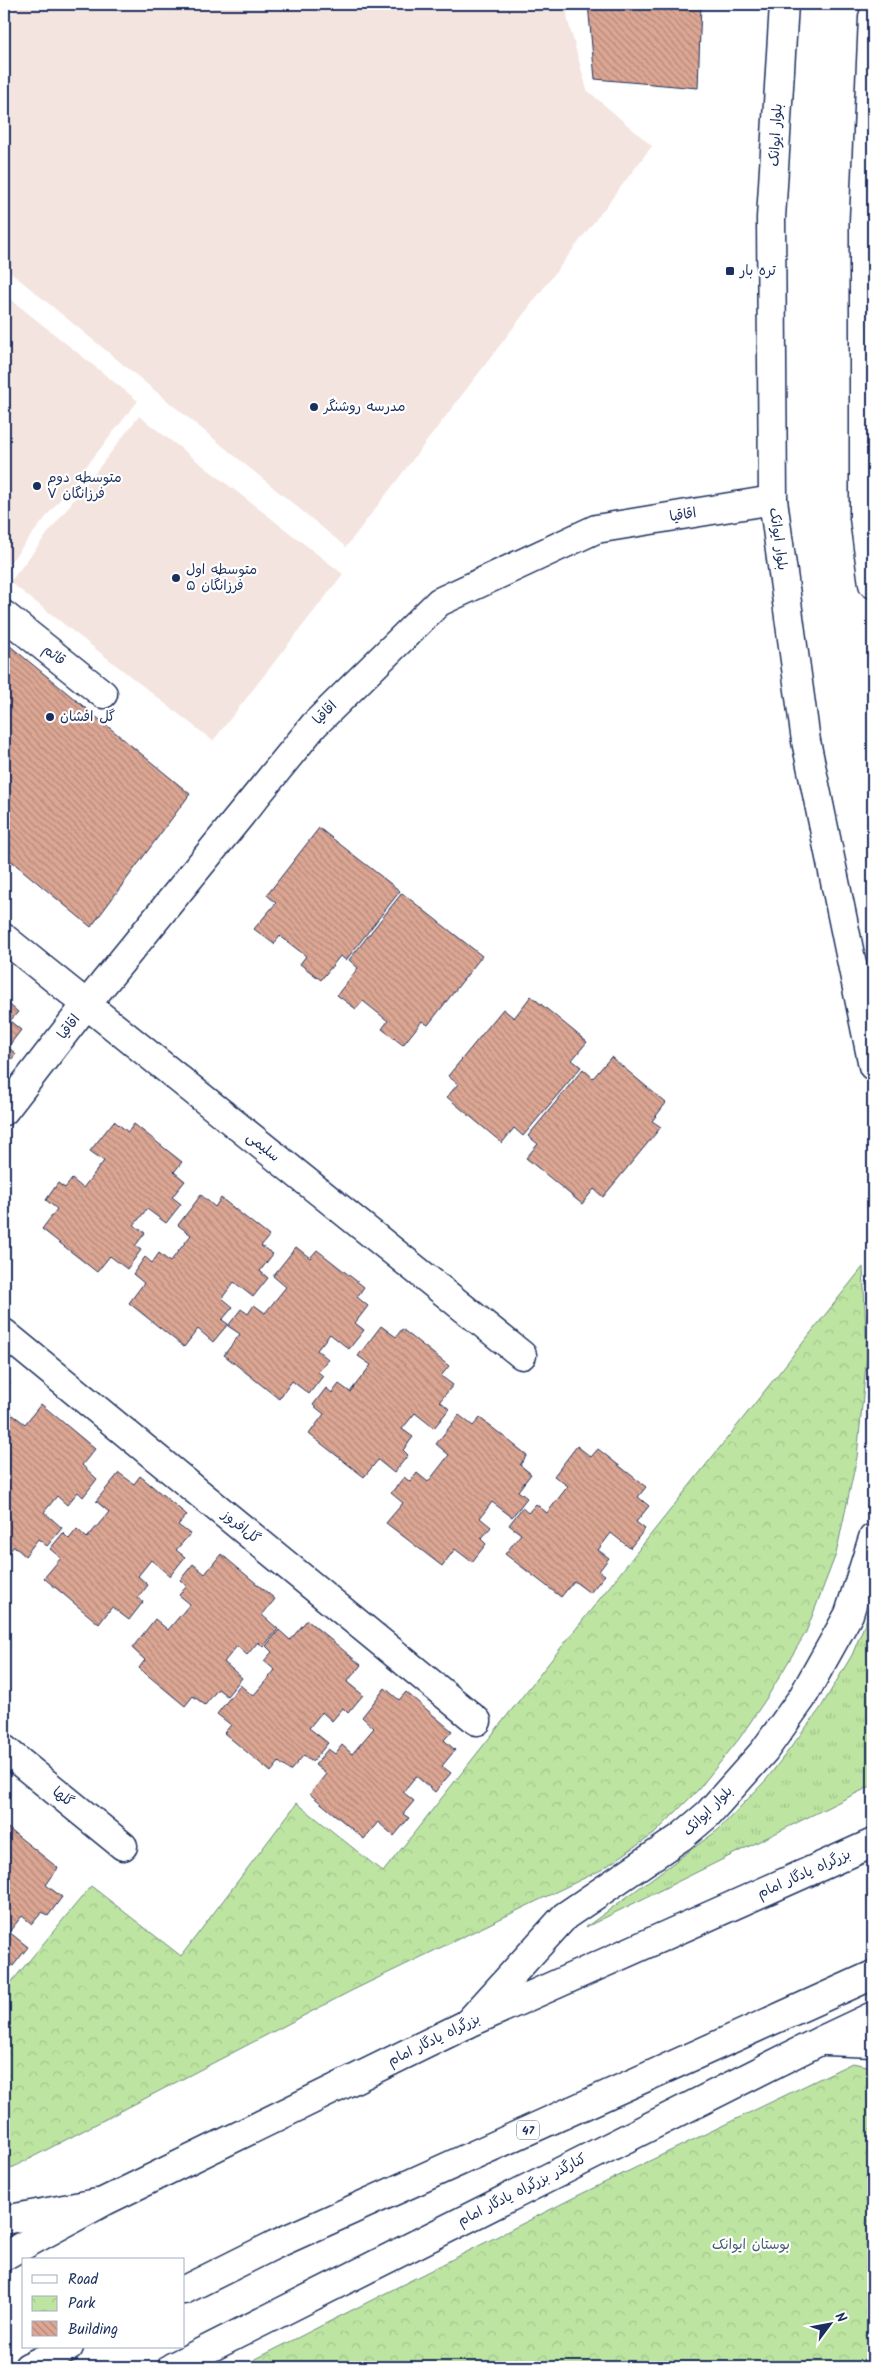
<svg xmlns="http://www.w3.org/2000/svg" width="877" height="2371" font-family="Kalam,'Playpen Sans Arabic',sans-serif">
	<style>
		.built { fill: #f4e4df }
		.grass { fill: url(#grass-tufts); stroke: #6c8a80 }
		.park { fill: url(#park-crowns); stroke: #6c8a80 }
		.building { fill: url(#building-back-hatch); stroke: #1b2f5e }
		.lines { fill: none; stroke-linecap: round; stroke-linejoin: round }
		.minor-casing { stroke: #1b2f5e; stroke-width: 31 }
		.major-casing { stroke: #1b2f5e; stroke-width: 31 }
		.highway-casing { stroke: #1b2f5e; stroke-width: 31 }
		.minor { stroke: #fff; stroke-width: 28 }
		.major { stroke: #fff; stroke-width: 28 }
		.highway { stroke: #fff; stroke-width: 28 }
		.poi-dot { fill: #1b2f5e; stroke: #fff; stroke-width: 2 }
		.labels { text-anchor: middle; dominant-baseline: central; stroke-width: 4.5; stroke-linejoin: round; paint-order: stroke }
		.shield { fill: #fff; stroke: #5f6d8e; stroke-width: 1 }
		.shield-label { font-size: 12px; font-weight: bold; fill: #1b2f5e }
		.street-label { font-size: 14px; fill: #1b2f5e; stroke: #fff }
		.poi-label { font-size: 14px; fill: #1b2f5e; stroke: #fff; text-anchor: start }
		.park-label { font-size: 14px; fill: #445c6f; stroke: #fff }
	</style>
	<defs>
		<pattern id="grass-tufts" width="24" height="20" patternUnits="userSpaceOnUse" patternTransform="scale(1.25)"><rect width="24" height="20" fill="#bde5a1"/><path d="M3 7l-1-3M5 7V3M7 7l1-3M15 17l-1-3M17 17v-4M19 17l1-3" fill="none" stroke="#a2c58d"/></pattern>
		<pattern id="park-crowns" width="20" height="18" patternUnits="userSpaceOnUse" patternTransform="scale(1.25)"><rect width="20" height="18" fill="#bde5a1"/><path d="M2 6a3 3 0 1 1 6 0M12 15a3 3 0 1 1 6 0" fill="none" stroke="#a2c58d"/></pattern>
		<pattern id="building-back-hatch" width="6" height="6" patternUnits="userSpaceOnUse" patternTransform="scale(1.25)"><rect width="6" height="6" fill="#dca693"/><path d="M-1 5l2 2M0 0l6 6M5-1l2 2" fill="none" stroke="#b2887b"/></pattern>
	</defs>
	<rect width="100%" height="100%" fill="#fff"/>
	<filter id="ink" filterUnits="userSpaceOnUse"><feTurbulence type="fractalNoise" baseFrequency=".02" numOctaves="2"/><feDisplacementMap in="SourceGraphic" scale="10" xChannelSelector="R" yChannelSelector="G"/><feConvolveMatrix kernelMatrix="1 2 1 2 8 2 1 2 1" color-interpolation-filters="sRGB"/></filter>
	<g filter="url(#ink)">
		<g class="built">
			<polygon points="19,4 566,4 568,21 587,90 652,146 346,547 4,267 4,23"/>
			<polygon points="4,294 138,401 4,570"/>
			<polygon points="139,416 343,574 213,741 10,582"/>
		</g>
		<polygon class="grass" points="873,1604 873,1785 586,1927 718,1830 766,1780 820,1709 852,1655"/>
		<g class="park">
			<polygon points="863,1267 867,1354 857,1457 836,1554 806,1632 768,1696 739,1739 698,1790 654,1834 601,1870 351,1991 4,2172 4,1991 91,1886 181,1956 297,1803 383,1872"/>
			<polygon points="852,2063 873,2067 873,2367 240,2367 577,2196"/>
		</g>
		<g class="building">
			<polygon points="588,4 701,4 698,88 595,79"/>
			<polygon points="4,641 190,794 91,927 4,855"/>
			<polygon points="319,828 400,891 346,960 340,956 321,980 300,964 306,956 280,936 274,944 254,929 276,903 267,895"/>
			<polygon points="402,893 482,956 428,1025 422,1021 403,1045 382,1029 388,1021 363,1001 356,1009 337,995 358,968 349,960"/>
			<polygon points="531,996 587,1042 572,1060 581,1067 523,1136 514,1128 502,1143 447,1097 458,1084 448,1076 503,1009 514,1018"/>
			<polygon points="4,1000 18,1012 10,1021 21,1030 8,1047 16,1054 4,1068"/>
			<polygon points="611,1057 666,1103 652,1121 661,1127 603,1197 594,1189 582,1204 526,1158 538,1144 528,1136 583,1069 593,1078"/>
			<polygon points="114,1121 128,1132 134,1124 182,1162 174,1172 185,1181 172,1197 181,1204 166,1223 147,1209 134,1225 145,1233 135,1246 141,1250 127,1269 110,1256 97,1272 42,1229 57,1209 46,1200 58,1183 65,1188 72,1179 83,1188 104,1161 90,1151"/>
			<polygon points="201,1195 215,1207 221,1198 269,1236 261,1246 273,1254 260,1271 268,1278 253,1297 234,1282 222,1298 233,1307 222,1320 228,1324 213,1342 198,1329 184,1347 129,1303 144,1283 133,1274 145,1257 152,1263 159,1253 170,1262 191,1235 178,1225"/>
			<polygon points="296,1247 310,1258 317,1250 364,1287 357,1297 368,1306 355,1323 364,1330 349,1349 330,1334 317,1350 328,1359 318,1372 323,1376 309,1394 292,1381 279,1399 224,1355 240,1334 228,1326 241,1309 248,1314 254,1305 265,1313 286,1287 273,1276"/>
			<polygon points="381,1326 396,1337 402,1329 449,1366 441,1376 453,1385 440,1401 449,1409 434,1428 415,1413 402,1429 413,1437 403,1450 408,1455 394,1473 378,1460 364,1477 309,1434 324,1414 313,1405 326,1388 332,1393 339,1384 350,1392 371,1365 358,1356"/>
			<polygon points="4,1378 10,1383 4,1391"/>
			<polygon points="41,1404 95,1449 82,1465 97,1479 83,1497 78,1492 67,1505 57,1496 44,1512 62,1528 47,1546 38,1539 25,1556 14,1546 6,1556 4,1555 4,1460 9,1453 4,1448 4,1439 7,1435 4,1433 4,1426 13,1415 25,1424"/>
			<polygon points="4,1406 12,1413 4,1423"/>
			<polygon points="459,1415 473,1426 480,1418 527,1455 520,1465 531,1474 518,1491 527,1498 512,1517 492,1502 480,1518 491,1527 481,1539 486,1544 472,1562 455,1549 442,1566 386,1523 403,1503 391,1493 404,1477 410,1482 417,1473 428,1482 449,1455 436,1444"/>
			<polygon points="577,1446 591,1457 598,1449 646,1487 638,1497 649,1506 636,1522 645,1529 630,1548 611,1533 598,1550 609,1558 599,1571 605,1575 590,1593 574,1581 561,1597 505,1554 521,1534 509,1525 522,1508 528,1513 536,1504 547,1513 568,1486 554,1476"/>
			<polygon points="119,1473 134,1484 140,1476 187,1515 178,1525 190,1534 176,1550 185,1557 170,1576 151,1560 138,1576 148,1585 138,1598 143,1602 129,1620 112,1607 99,1624 44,1578 61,1558 50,1549 63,1533 69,1539 77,1529 87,1538 109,1512 96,1501"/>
			<polygon points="221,1554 275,1599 262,1615 278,1629 263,1647 258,1642 247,1655 237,1646 224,1662 242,1678 227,1696 218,1689 205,1705 193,1696 185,1706 139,1668 145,1660 132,1648 155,1619 168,1630 190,1604 179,1595 187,1586 180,1580 193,1564 205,1574"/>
			<polygon points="307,1620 361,1665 347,1682 363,1695 348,1713 343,1708 332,1721 322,1712 309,1728 328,1743 312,1762 304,1755 290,1771 279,1762 271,1772 224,1733 231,1725 217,1714 240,1685 253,1696 275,1670 264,1661 272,1652 266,1646 279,1630 290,1640"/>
			<polygon points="385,1688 399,1700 406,1692 452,1731 444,1740 455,1750 442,1766 451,1773 435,1792 416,1776 403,1792 414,1801 403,1814 409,1818 394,1836 378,1822 364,1839 310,1794 326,1774 315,1765 328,1749 335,1754 342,1745 352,1754 374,1728 362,1717"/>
			<polygon points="4,1825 58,1868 46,1885 62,1897 48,1916 42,1912 32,1924 22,1916 9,1932 28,1947 13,1966 4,1960"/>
		</g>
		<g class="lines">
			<defs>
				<g id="minor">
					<polyline points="4,615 103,694"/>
					<polyline points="4,938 522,1355"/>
					<polyline points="4,1111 86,1005 314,725 439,602 596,529 773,500"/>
					<polyline points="4,1333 477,1721"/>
					<polyline points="4,1749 123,1846"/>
				</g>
				<g id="major">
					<polyline points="784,4 771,218 773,500 806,741 873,1066"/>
					<polyline points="873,17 864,221 864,518 873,584"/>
					<polyline points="467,2024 565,1916 681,1837 708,1814 764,1751 802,1698 849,1614 873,1538"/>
					<polyline points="826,2041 873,2043"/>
					<polyline points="4,2220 97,2203"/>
					<polyline points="172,2367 820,2041 873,2016"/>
				</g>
				<g id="highway">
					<polyline points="4,2256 105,2201 467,2024 873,1843"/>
					<polyline points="184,2290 274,2245 873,1975"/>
					<polyline points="28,2367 69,2347"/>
				</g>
			</defs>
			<use href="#minor" class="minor-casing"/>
			<use href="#major" class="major-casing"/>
			<use href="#highway" class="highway-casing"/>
			<use href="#minor" class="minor"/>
			<use href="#major" class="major"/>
			<use href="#highway" class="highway"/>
		</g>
	</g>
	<g class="poi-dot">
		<rect x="725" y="266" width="10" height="10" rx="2.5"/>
		<circle cx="314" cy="407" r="5"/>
		<circle cx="37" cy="486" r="5"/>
		<circle cx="176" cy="578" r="5"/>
		<circle cx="50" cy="717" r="5"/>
	</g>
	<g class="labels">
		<rect class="shield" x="517" y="2120.5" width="22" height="19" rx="4"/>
		<g class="shield-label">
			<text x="528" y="2130">47</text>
		</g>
		<g class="street-label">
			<text transform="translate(776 135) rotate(-87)">بلوار ایوانک</text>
			<text transform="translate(683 515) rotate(-9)">اقاقیا</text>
			<text transform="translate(778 539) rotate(82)">بلوار ایوانک</text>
			<text transform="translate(54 655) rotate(38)">قائم</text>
			<text transform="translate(325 713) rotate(-45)">اقاقیا</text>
			<text transform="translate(69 1027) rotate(-52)">اقاقیا</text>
			<text transform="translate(263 1147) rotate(39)">سلیمی</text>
			<text transform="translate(241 1527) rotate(39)">گل‌افروز</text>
			<text transform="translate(63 1797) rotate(39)">گلها</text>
			<text transform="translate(708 1811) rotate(-45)">بلوار ایوانک</text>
			<text transform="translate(804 1874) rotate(-24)">بزرگراه یادگار امام</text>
			<text transform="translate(434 2040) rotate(-26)">بزرگراه یادگار امام</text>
			<text transform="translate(522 2190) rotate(-27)">کنارگذر بزرگراه یادگار امام</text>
		</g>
		<g class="poi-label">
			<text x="740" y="271">تره بار</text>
			<text x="324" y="407">مدرسه روشنگر</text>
			<text x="47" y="478">متوسطه دوم<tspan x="47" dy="16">فرزانگان ۷</tspan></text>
			<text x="186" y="570">متوسطه اول<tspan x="186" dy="16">فرزانگان ۵</tspan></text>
			<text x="60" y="717">گل افشان</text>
		</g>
		<g class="park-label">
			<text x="751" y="2245">بوستان ایوانک</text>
		</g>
	</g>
	<rect width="877" height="2371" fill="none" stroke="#fff" stroke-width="20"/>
	<rect x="10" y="10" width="857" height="2351" fill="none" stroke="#1b2f5e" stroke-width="2" filter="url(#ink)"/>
	<rect x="22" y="2258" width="162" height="90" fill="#ffffff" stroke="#a4acbf"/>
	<rect x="32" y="2275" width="25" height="8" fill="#ffffff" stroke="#a4acbf"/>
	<text x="68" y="2284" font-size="15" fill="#1b2f5e">Road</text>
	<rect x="32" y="2296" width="25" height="15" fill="url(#park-crowns)" stroke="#a4acbf"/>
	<text x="68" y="2308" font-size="15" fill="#1b2f5e">Park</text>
	<rect x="32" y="2321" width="25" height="15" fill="url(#building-back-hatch)" stroke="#a4acbf"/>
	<text x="68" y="2334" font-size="15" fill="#1b2f5e">Building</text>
	<g transform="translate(830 2324) rotate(58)" stroke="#ffffff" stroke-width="4" paint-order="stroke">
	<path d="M0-4L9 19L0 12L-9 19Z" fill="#1b2f5e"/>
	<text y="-8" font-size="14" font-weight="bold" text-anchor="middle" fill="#1b2f5e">N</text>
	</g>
</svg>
